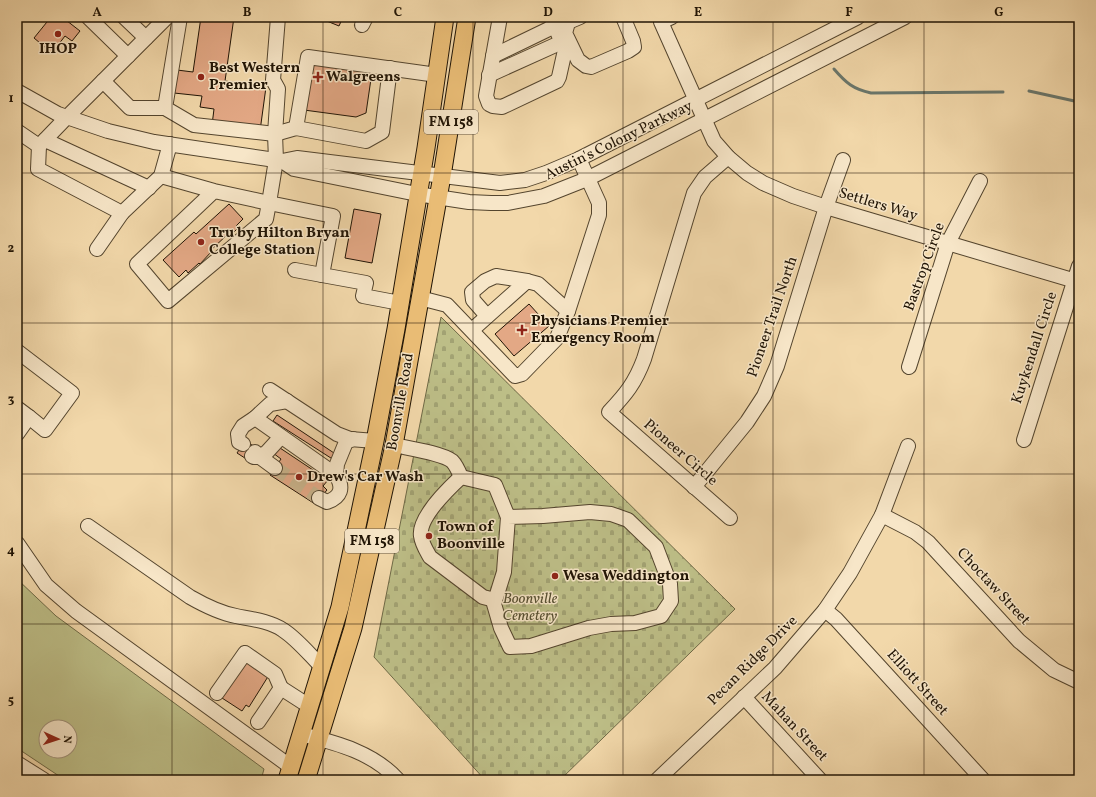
<svg xmlns="http://www.w3.org/2000/svg" width="1096" height="797" font-family="Vollkorn,serif">
	<style>
		.green { fill: #bdbe87; stroke: #6e6946; fill-rule: evenodd }
		.cemetery { fill: url(#cemetery-stones); stroke: #6e6946 }
		.lines { fill: none; stroke-linecap: round; stroke-linejoin: round }
		.stream { stroke: #6a776c; stroke-width: 3 }
		.building { fill: #e3a885; stroke: #201405 }
		.minor-tunnel { stroke: #c8b189; stroke-width: 14; stroke-dasharray: 14 7; stroke-linecap: butt }
		.minor-casing { stroke: #54452e; stroke-width: 16 }
		.major-casing { stroke: #201405; stroke-width: 19 }
		.minor { stroke: #f7e6c8; stroke-width: 14 }
		.major { stroke: #e9bc75; stroke-width: 17 }
		.grid { fill: none; stroke: #201405; stroke-width: 1; stroke-opacity: 0.55 }
		.poi-dot { fill: #8f2418; stroke: #f7e6c8; stroke-width: 1.5 }
		.labels { text-anchor: middle; dominant-baseline: central; stroke-width: 3; stroke-linejoin: round; paint-order: stroke }
		.shield { fill: #f7e6c8; stroke: #605340; stroke-width: 1 }
		.shield-label { font-size: 14px; font-weight: bold; fill: #201405 }
		.poi-label { font-size: 15px; font-weight: bold; fill: #201405; stroke: #f7e6c8; text-anchor: start }
		.street-label { font-size: 15px; fill: #201405; stroke: #f7e6c8 }
		.park-label { font-size: 15px; font-style: italic; fill: #575032; stroke: #f7e6c8 }
		.neatline { fill: none; stroke: #201405; stroke-width: 1.5 }
		.grid-label { font-size: 13px; text-anchor: middle; font-weight: bold; fill: #201405 }
	</style>
	<defs>
		<pattern id="cemetery-stones" width="16" height="16" patternUnits="userSpaceOnUse"><rect width="16" height="16" fill="#bdbe87"/><path d="M2 7V4a2 2 0 0 1 4 0v3zM10 15v-3a2 2 0 0 1 4 0v3z" fill="#a2a273"/></pattern>
	</defs>
	<rect width="100%" height="100%" fill="#f2d8aa"/>
	<filter id="stains"><feTurbulence type="fractalNoise" baseFrequency=".005" numOctaves="4"/><feColorMatrix values="0 0 0 0 .2 0 0 0 0 .09 0 0 0 0 .02 0 0 0 .5 -.17"/></filter>
	<radialGradient id="worn" r=".72"><stop offset=".6" stop-color="#630" stop-opacity="0"/><stop offset="1" stop-color="#630" stop-opacity=".3"/></radialGradient>
	<path class="green" d="M 17,579 L 56,616 L 264,769 L 261,780 L 65,780 L 17,748 ZM 46,727 L 70,727 L 70,751 L 46,751 Z"/>
	<polygon class="cemetery" points="441,317 735,609 560,780 485,780 374,657"/>
	<g class="lines">
		<g class="stream">
			<path d="M 834,69 C 846,83 853,89 871,93 L 1003,92"/>
			<polyline points="1029,91 1079,102"/>
		</g>
	</g>
	<g class="building">
		<polygon points="51,17 62,17 80,31 72,41 65,36 52,53 34,38"/>
		<polygon points="201,17 234,17 225,81 266,87 260,131 212,125 214,109 200,107 202,96 174,93 177,70 193,72"/>
		<polygon points="317,17 343,17 339,26"/>
		<polygon points="310,64 372,72 366,113 356,117 304,110"/>
		<polygon points="229,204 243,219 236,226 238,228 231,235 229,233 211,250 212,251 200,264 199,263 188,273 186,270 179,277 163,260 194,232 196,234"/>
		<polygon points="354,209 381,214 372,263 345,258"/>
		<polygon points="529,304 549,326 514,356 495,334"/>
		<polygon points="277,415 337,455 334,460 273,421"/>
		<polygon points="245,441 257,448 248,460 237,453"/>
		<polygon points="277,446 328,480 323,486 327,490 315,504 270,475 281,459 273,453"/>
		<polygon points="245,660 269,675 249,707 246,705 242,711 222,698"/>
	</g>
	<g class="lines">
		<polyline class="minor-tunnel" points="275,468 319,498"/>
		<defs>
			<g id="minor">
				<polyline points="88,17 128,56"/>
				<polyline points="124,17 146,38"/>
				<polyline points="278,17 273,80 278,89 275,134 276,160 269,203 333,216 322,275 366,283 363,296 400,303"/>
				<polyline points="500,17 486,96 489,104 493,106 502,107 557,81 559,77 565,50 551,17"/>
				<polyline points="672,17 661,22 714,141 728,157 747,173 763,183 793,196 826,207 1079,282"/>
				<polyline points="566,23 580,17"/>
				<polyline points="362,25 366,17"/>
				<polyline points="567,26 565,33 578,60 586,66 591,67 628,51 634,47 633,41 623,17"/>
				<polyline points="493,56 555,26"/>
				<polyline points="489,75 562,42"/>
				<polyline points="103,81 130,108 165,108 194,125 275,134 296,128 308,57 437,75"/>
				<polyline points="17,91 58,114 108,131 154,142 282,161 297,158 500,183 525,180 546,173 579,159 858,17"/>
				<polyline points="165,108 180,17"/>
				<polyline points="296,128 366,141 382,132 390,68"/>
				<polyline points="17,131 39,146 67,117 167,17"/>
				<polyline points="45,140 149,188"/>
				<polyline points="39,146 38,169 122,213 161,176 170,144"/>
				<path d="M 728,157 L 705,177 L 694,193 L 644,359 C 635,383 626,394 609,412 L 730,518"/>
				<polyline points="282,161 294,169 417,194 469,202 491,203 508,203 544,196 587,179 905,17"/>
				<polyline points="161,176 214,191 269,203 266,219 168,301 137,264 214,191"/>
				<polyline points="97,249 122,213"/>
				<polyline points="295,270 322,275"/>
				<polyline points="420,298 447,305 515,376 522,374 557,338 568,311 599,215 599,203 579,159"/>
				<polyline points="487,316 473,300 472,292 485,281 496,276 527,281"/>
				<polyline points="472,330 527,281 538,284 568,311"/>
				<polyline points="17,351 72,393 45,430 29,417"/>
				<polyline points="909,367 948,243 980,181"/>
				<polyline points="270,390 337,434 350,439 375,441"/>
				<polyline points="17,408 29,417 17,434"/>
				<path d="M 255,418 L 336,475 C 344,488 341,497 327,502 L 319,498"/>
				<polyline points="1024,440 1079,266"/>
				<polyline points="243,444 239,442 238,434 243,426 255,418 270,404 287,401"/>
				<path d="M 394,445 C 407,448 442,453 452,461 C 456,465 459,472 461,477"/>
				<polyline points="255,452 260,457 267,452 278,440 278,435"/>
				<polyline points="252,456 254,457 260,457 275,468"/>
				<polyline points="336,475 337,464 346,442 353,439"/>
				<polyline points="461,477 495,485 508,517 504,572 494,604 501,628 510,647 531,646 589,628 611,624 635,623 661,616 671,601 670,584 656,547 628,520 611,514 590,512 543,516 508,517"/>
				<path d="M 461,477 C 448,489 418,518 421,536 C 422,544 426,550 430,557 L 483,597 L 495,600"/>
				<polyline points="694,487 747,422 764,396 777,366 826,207 843,160"/>
				<polyline points="882,515 915,532 928,542 1019,641 1054,670 1079,682"/>
				<path d="M 88,526 L 190,597 C 204,605 220,613 236,616 C 251,619 270,621 283,630 C 297,639 309,654 321,666"/>
				<polyline points="17,543 46,585 76,611 291,767"/>
				<polyline points="825,610 836,619 983,780"/>
				<polyline points="217,693 245,653 275,674 281,688"/>
				<polyline points="744,697 820,780"/>
				<polyline points="258,722 281,688 309,706"/>
				<path d="M 301,734 C 336,743 373,752 398,780"/>
				<polyline points="17,763 44,780"/>
				<polyline points="657,780 775,668 825,610 850,573 882,515 908,446"/>
			</g>
			<g id="major">
				<polyline points="287,780 340,607 375,441 396,329 426,148 445,17"/>
				<polyline points="306,780 353,628 394,445 442,176 467,17"/>
			</g>
		</defs>
		<use href="#minor" class="minor-casing"/>
		<use href="#major" class="major-casing"/>
		<use href="#minor" class="minor"/>
		<use href="#major" class="major"/>
	</g>
	<path class="grid" d="M 172,17 L 172,780M 323,17 L 323,780M 473,17 L 473,780M 623,17 L 623,780M 773,17 L 773,780M 924,17 L 924,780M 17,173 L 1079,173M 17,323 L 1079,323M 17,474 L 1079,474M 17,624 L 1079,624"/>
	<g class="poi-dot">
		<circle cx="58" cy="34" r="4"/>
		<circle cx="201" cy="77" r="4"/>
		<path d="M316 71h4v4h4v4h-4v4h-4v-4h-4v-4h4z"/>
		<circle cx="201" cy="242" r="4"/>
		<path d="M520 324h4v4h4v4h-4v4h-4v-4h-4v-4h4z"/>
		<circle cx="299" cy="477" r="4"/>
		<circle cx="429" cy="536" r="4"/>
		<circle cx="555" cy="576" r="4"/>
	</g>
	<g class="labels">
		<g class="shield">
			<rect x="424" y="110" width="54" height="24" rx="3"/>
			<rect x="345" y="529" width="54" height="24" rx="3"/>
		</g>
		<g class="shield-label">
			<text x="451" y="122">FM 158</text>
			<text x="372" y="541">FM 158</text>
		</g>
		<g class="poi-label">
			<text x="58" y="49" text-anchor="middle">IHOP</text>
			<text x="209" y="68">Best Western<tspan x="209" dy="17">Premier</tspan></text>
			<text x="326" y="77">Walgreens</text>
			<text x="209" y="233">Tru by Hilton Bryan<tspan x="209" dy="17">College Station</tspan></text>
			<text x="531" y="321">Physicians Premier<tspan x="531" dy="17">Emergency Room</tspan></text>
			<text x="307" y="477">Drew's Car Wash</text>
			<text x="437" y="527">Town of<tspan x="437" dy="17">Boonville</tspan></text>
			<text x="563" y="576">Wesa Weddington</text>
		</g>
		<g class="street-label">
			<text transform="translate(619 141) rotate(-26)">Austin's Colony Parkway</text>
			<text transform="translate(878 205) rotate(17)">Settlers Way</text>
			<text transform="translate(925 267) rotate(-70)">Bastrop Circle</text>
			<text transform="translate(773 317) rotate(-71)">Pioneer Trail North</text>
			<text transform="translate(1035 348) rotate(-72)">Kuykendall Circle</text>
			<text transform="translate(401 402) rotate(-80)">Boonville Road</text>
			<text transform="translate(680 453) rotate(41)">Pioneer Circle</text>
			<text transform="translate(993 587) rotate(47)">Choctaw Street</text>
			<text transform="translate(753 661) rotate(-45)">Pecan Ridge Drive</text>
			<text transform="translate(917 683) rotate(48)">Elliott Street</text>
			<text transform="translate(794 727) rotate(47)">Mahan Street</text>
		</g>
		<g class="park-label">
			<text x="530" y="599">Boonville<tspan x="530" dy="17">Cemetery</tspan></text>
		</g>
	</g>
	<rect width="1096" height="797" fill="none" stroke="#f2d8aa" stroke-width="44"/>
	<g transform="translate(58 739) rotate(93)"><circle r="19" fill="#f7e6c8" stroke="#a1927a"/>
	<path d="M0-3L7 15L0 10L-7 15Z" fill="#8f2418"/>
	<text y="-6" font-size="11" font-weight="bold" text-anchor="middle" fill="#201405">N</text>
	</g>
	<rect x="22" y="22" width="1052" height="753" class="neatline"/>
	<g class="grid-label">
		<text x="97" y="16">A</text>
		<text x="247" y="16">B</text>
		<text x="398" y="16">C</text>
		<text x="548" y="16">D</text>
		<text x="698" y="16">E</text>
		<text x="849" y="16">F</text>
		<text x="999" y="16">G</text>
		<text x="11" y="102">1</text>
		<text x="11" y="252">2</text>
		<text x="11" y="403">3</text>
		<text x="11" y="554">4</text>
		<text x="11" y="704">5</text>
	</g>
	<rect width="100%" height="100%" filter="url(#stains)"/>
	<rect width="100%" height="100%" fill="url(#worn)"/>
</svg>
